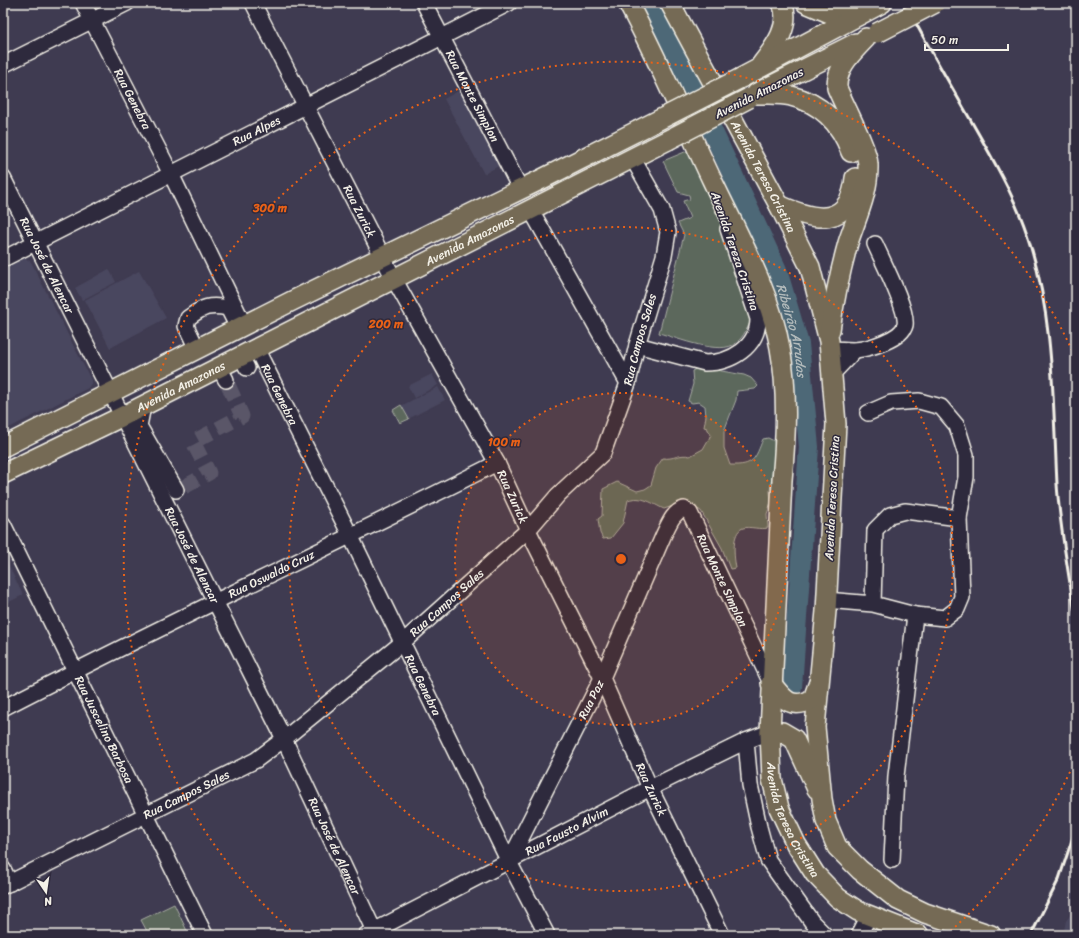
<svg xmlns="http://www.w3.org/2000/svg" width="1079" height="938" font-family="Sriracha,sans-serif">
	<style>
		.built { fill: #4a475f }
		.green { fill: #5b675c; stroke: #a8aca2 }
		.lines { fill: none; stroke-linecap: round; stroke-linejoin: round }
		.river { stroke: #4e6777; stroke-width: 20 }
		.minor-tunnel { stroke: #5a5668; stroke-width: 15; stroke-dasharray: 15 8; stroke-linecap: butt }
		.minor-casing { stroke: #f4f1e8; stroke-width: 18 }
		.major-casing { stroke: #f4f1e8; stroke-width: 22 }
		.minor { stroke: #2f2a3d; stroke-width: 15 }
		.major { stroke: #746b55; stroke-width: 19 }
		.rail { stroke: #f4f1e8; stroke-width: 3 }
		.major-bridge-casing { stroke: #f4f1e8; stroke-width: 22; stroke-linecap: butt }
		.major-bridge { stroke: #746b55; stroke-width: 19 }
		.ring { fill: none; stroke: #e96117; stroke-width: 2; stroke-dasharray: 2 4 }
		.labels { text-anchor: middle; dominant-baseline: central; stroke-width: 3; stroke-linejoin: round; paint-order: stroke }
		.street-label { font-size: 12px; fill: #f4f1e8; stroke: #2f2a3d }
		.water-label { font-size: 13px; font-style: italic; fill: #b2babb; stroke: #2f2a3d }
		.centre { fill: #e96117; stroke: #2f2a3d; stroke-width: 2 }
		.ring-label { font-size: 12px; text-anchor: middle; font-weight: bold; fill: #e96117; stroke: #2f2a3d; stroke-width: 3; stroke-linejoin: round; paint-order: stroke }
	</style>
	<rect width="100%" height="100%" fill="#3f3b51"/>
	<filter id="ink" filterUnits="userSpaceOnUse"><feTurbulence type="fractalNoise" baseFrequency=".025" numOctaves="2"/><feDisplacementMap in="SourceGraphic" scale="8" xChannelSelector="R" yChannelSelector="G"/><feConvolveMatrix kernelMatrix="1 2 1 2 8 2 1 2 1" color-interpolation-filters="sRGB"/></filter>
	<g filter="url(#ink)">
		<g class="built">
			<polygon points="460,90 502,164 484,174 444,99"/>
			<polygon points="25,258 31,262 92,382 88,388 3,431 3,269"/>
			<polygon points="109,269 116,282 82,300 75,288"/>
			<polygon points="139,271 166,318 110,348 85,300"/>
			<polygon points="432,374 438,385 414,398 408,386"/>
			<polygon points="438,387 445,400 400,423 393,410"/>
			<polygon points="3,554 23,595 3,605"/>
			<polygon points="1076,907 1076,935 1063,935 1066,921"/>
		</g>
		<g class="green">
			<path d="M 692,149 L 708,185 L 753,317 C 748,326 744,337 736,343 C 721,356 677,338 659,333 L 684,235 L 678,223 L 690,218 L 683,201 L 690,199 L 689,195 L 678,192 L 663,161 Z"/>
			<path d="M 699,367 L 744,375 L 751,378 L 758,386 L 755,389 L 737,391 L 736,400 L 724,431 L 724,448 L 730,465 C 754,466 755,459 763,439 L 768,438 L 774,441 L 775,454 L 770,491 L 771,502 L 767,514 L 768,528 C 760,530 750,526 743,528 C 731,532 734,558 736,568 L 730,569 L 722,548 L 701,511 L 691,505 L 679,504 L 664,509 C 653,504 642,495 628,500 L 623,523 L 611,538 L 603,539 L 600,533 L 598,519 L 602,516 L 603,489 L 617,482 L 637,491 L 645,489 L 651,485 L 656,468 L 663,458 C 673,460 680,453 690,456 L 703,449 L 711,435 L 707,428 L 704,427 L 706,416 L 705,406 L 699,402 L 692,403 L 688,401 L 693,384 L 692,371 Z"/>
			<polygon points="401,405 409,419 400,423 393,410"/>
			<polygon points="174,904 189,935 149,935 141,920"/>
		</g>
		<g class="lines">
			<path class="river" id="s1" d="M 648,3 L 693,89 L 777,270 L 799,344 L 809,447 L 792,687"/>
			<polyline class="minor-tunnel" points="184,487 209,473 193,442 242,416 226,380"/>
			<defs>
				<g id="minor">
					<path id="s2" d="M 83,3 L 171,174 L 244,325"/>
					<path id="s3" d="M 253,3 L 394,279 L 497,463 L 528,530 L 602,678 L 650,788 L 722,935"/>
					<path id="s4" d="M 424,3 L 521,190"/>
					<polyline points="3,65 127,3"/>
					<path id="s5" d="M 3,178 L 284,739 L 376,935"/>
					<polyline points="531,210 628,383"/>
					<path id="s6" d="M 3,259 L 509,3"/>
					<path d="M 637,345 L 705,363 C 731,363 758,347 758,319 L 728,229"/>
					<path id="s7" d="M 256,348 L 351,537 L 509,862 L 547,935"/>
					<path d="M 197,349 L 186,326 L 188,318 C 203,307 209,304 228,308 L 235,322"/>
					<path d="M 830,349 C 838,349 847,350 855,350 C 868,349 902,339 905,325 C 908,310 882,260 875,244"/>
					<polyline points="241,356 247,368"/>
					<polyline points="219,367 226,380"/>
					<polyline points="833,373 855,350"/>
					<polyline points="143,406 139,426 176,490"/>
					<polyline points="868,413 891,403 919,401 941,407 957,426 966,455 966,477 959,518"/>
					<path id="s8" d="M 3,524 L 205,935"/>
					<polyline points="826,600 873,604 915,615 945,618 957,609 962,597 959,518 905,511 890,515 875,530 873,604"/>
					<path id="s9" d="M 3,708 C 166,623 333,546 497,463"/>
					<polyline points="746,741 750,785 759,827 768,860 812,922 825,935"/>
					<polyline points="892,860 896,776 915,615"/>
					<path id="s10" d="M 509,862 L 602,678 L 664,534 C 669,524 673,512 684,509 L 690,513 L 771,683"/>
					<polyline points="3,869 10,883"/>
					<path id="s11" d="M 3,886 L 256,760 L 284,739 L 403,642 L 528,530 L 558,495 L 603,453 L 628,383 L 637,345 L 664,256 L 668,232 L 662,210 L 633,159"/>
					<path id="s12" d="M 366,935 L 650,788 L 746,741 L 770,732"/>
					<polyline points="859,935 869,916"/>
				</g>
				<g id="major">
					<path id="s13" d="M 628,3 C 659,61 684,121 712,180 C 737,233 770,290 780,348 C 788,391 786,436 782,480 L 770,732 L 772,779 L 779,808 L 796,844 L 815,874 L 838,898 L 858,911 L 919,935"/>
					<path id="s14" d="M 670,3 L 779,205 L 810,267 L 829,341 L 836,424 L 826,611 L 815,727 L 822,799 L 826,821 L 837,847 L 860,870 L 898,900 L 925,913 L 991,935"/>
					<polyline points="806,3 832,14 859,15"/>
					<path d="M 761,65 C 774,48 792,26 782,3"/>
					<polyline points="741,78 882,3"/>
					<polyline points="757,93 856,43"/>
					<path d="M 757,94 C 768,94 781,93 791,96 C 821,103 841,124 851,152"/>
					<path d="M 779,205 C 814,221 850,229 855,178"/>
					<path d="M 830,330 C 834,300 840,272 848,243 C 856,218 869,192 868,164 C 867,148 844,105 837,88 C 836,67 852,53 866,38"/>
					<polyline points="3,447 292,301 544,178 637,131"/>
					<path id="s15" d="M 3,474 L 123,416 L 668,140"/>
					<path d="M 771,683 C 784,700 791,710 813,699 L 818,685"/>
					<polyline points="770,732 782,732 794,739 817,789"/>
				</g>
			</defs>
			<use href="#minor" class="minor-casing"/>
			<use href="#major" class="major-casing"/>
			<use href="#minor" class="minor"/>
			<use href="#major" class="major"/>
			<g class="rail">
				<path d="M 905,3 C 929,49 956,94 982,140 C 999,170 1016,201 1027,234 C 1054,314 1053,401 1057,484 C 1060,530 1069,575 1076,620"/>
				<polyline points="1031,935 1059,879 1076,828"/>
			</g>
			<defs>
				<g id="major-bridge">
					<polyline points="877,33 935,3"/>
					<polyline points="637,131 741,78"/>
					<polyline points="668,140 749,98"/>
				</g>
			</defs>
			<use href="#major-bridge" class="major-bridge-casing"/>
			<use href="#major-bridge" class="major-bridge"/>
		</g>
	</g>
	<circle cx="621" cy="559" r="166" fill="#e96117" fill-opacity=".12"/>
	<g class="ring">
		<circle cx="621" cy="559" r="166"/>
		<circle cx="621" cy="559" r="332"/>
		<path d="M1075 761A497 497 0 0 1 947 934M295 934A497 497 0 1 1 1075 357"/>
	</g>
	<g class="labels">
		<g class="street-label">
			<text transform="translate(759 93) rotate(-27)">Avenida Amazonas</text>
			<text stroke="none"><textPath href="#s4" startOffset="105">Rua Monte Simplon</textPath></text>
			<text stroke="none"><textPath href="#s2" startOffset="108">Rua Genebra</textPath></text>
			<text stroke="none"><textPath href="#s6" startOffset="284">Rua Alpes</textPath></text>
			<text stroke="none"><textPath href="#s14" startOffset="197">Avenida Teresa Cristina</textPath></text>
			<text stroke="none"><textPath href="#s3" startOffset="234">Rua Zurick</textPath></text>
			<text stroke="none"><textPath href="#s15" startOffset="522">Avenida Amazonas</textPath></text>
			<text transform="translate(735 251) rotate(71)">Avenida Tereza Cristina</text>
			<text stroke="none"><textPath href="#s5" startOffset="98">Rua José de Alencar</textPath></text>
			<text stroke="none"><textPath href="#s11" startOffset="866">Rua Campos Sales</textPath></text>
			<text stroke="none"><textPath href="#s15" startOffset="198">Avenida Amazonas</textPath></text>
			<text stroke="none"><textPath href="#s7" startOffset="52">Rua Genebra</textPath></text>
			<text stroke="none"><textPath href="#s3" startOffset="558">Rua Zurick</textPath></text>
			<text transform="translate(832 498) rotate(-87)">Avenida Teresa Cristina</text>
			<text stroke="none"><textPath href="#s5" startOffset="422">Rua José de Alencar</textPath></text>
			<text stroke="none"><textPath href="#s9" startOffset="300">Rua Oswaldo Cruz</textPath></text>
			<text stroke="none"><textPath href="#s10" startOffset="478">Rua Monte Simplon</textPath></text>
			<text stroke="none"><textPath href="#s11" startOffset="530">Rua Campos Sales</textPath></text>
			<text stroke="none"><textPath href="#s7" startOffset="376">Rua Genebra</textPath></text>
			<text stroke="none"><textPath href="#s10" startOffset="182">Rua Paz</textPath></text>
			<text stroke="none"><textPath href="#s8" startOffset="229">Rua Juscelino Barbosa</textPath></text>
			<text stroke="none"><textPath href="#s3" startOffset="882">Rua Zurick</textPath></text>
			<text stroke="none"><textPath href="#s11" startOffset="205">Rua Campos Sales</textPath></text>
			<text stroke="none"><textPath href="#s13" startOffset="855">Avenida Teresa Cristina</textPath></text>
			<text stroke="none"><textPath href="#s12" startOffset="226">Rua Fausto Alvim</textPath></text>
			<text stroke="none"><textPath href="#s5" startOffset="746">Rua José de Alencar</textPath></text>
		</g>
		<g class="water-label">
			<text stroke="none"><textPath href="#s1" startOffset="359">Ribeirão Arrudas</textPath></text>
		</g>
	</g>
	<circle cx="621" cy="559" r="6" class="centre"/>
	<g class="ring-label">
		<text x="270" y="212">300 m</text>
		<text x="386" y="328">200 m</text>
		<text x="504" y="446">100 m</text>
	</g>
	<rect width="1079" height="938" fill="none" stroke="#2f2a3d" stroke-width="16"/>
	<rect x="8" y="8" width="1063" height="922" fill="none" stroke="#f4f1e8" stroke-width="1.5" filter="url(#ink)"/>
	<g transform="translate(46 892) rotate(167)" stroke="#2f2a3d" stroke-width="3" paint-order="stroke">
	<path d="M0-3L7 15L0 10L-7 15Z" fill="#f4f1e8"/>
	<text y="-6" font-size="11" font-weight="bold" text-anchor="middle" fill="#f4f1e8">N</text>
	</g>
	<path d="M925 44v6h83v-6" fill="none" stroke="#f4f1e8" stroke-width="2"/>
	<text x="931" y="44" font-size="12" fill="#f4f1e8" stroke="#2f2a3d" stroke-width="3" paint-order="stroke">50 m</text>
</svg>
